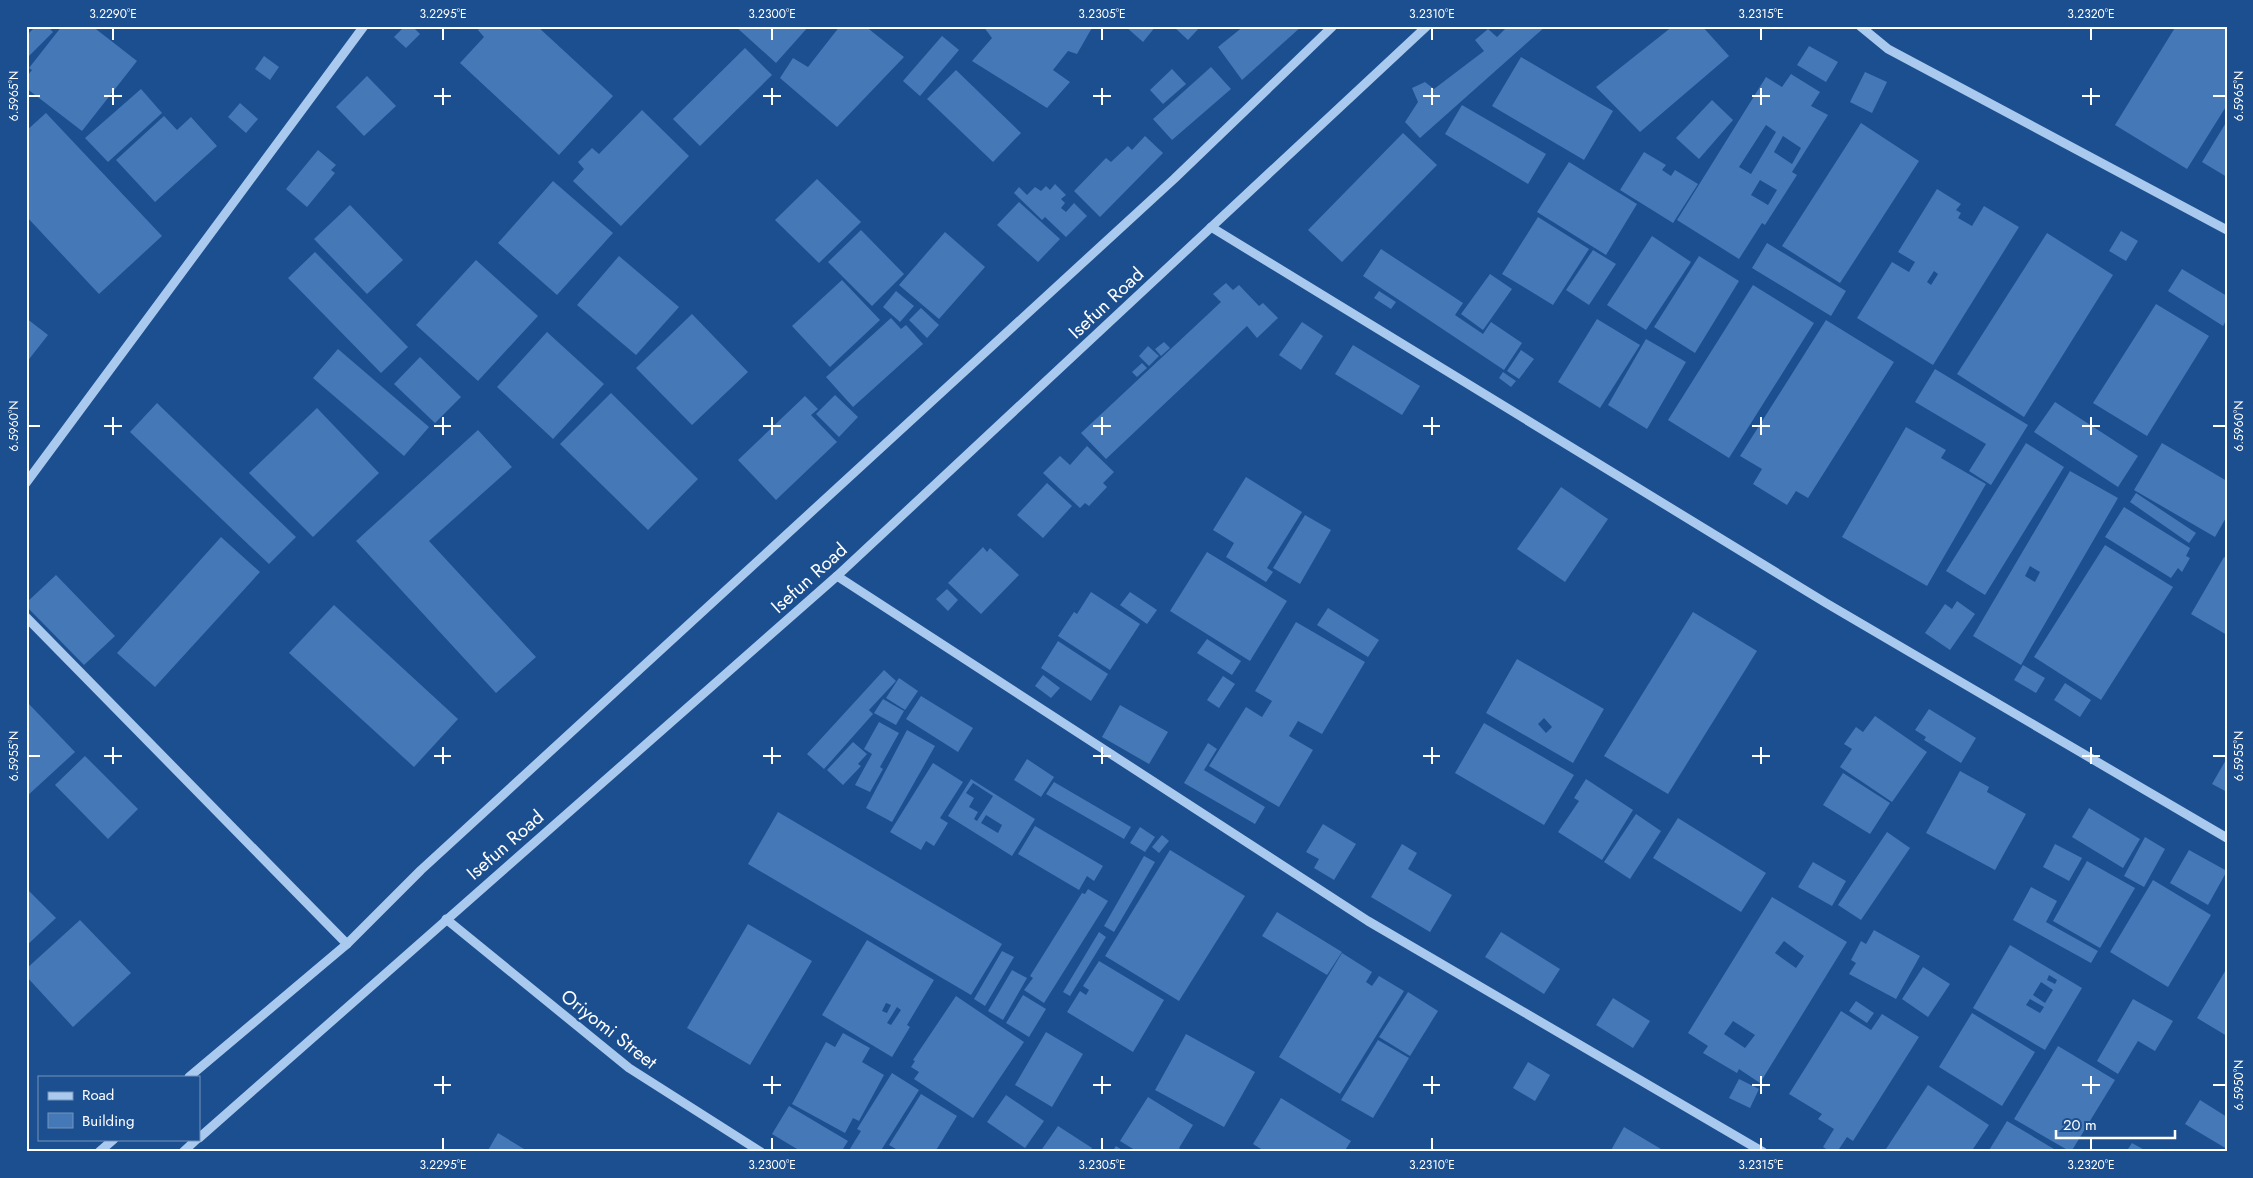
<svg xmlns="http://www.w3.org/2000/svg" width="2253" height="1178" font-family="Jost,sans-serif">
	<style>
		.building { fill: #4478b7; fill-rule: evenodd }
		.lines { fill: none; stroke-linecap: round; stroke-linejoin: round }
		.minor { stroke: #a9c9ee; stroke-width: 9 }
		.ticks { fill: none; stroke: #fff; stroke-width: 2 }
		.labels { text-anchor: middle; dominant-baseline: central; stroke-width: 4.5; stroke-linejoin: round; paint-order: stroke }
		.street-label { font-size: 19px; fill: #fff; stroke: #1b4f8f }
		.neatline { fill: none; stroke: #fff; stroke-width: 2 }
		.ticks-label { font-size: 12px; text-anchor: middle; fill: #fff }
	</style>
	<rect width="100%" height="100%" fill="#1b4f8f"/>
	<g class="building">
		<polygon points="36,26 47,26 53,32 26,59 26,36"/>
		<polygon points="62,26 92,26 137,61 82,131 26,88 26,77 32,70 29,68"/>
		<polygon points="405,26 412,26 420,34 406,48 394,37"/>
		<polygon points="481,26 537,26 613,96 559,155 460,63 484,37 478,30"/>
		<polygon points="735,26 809,26 776,63"/>
		<polygon points="840,26 865,26 904,57 837,127 780,78 793,58 808,67"/>
		<polygon points="983,26 1093,26 1077,54 1068,51 1053,70 1070,82 1047,108 972,61 992,38"/>
		<polygon points="1125,26 1156,26 1143,42"/>
		<polygon points="1173,26 1201,26 1188,40"/>
		<polygon points="1244,26 1302,26 1242,80 1218,47"/>
		<polygon points="1508,26 1546,26 1420,138 1405,122 1418,102 1412,88 1425,82 1434,89 1484,51 1475,40 1488,29 1497,37"/>
		<polygon points="1673,26 1702,26 1729,56 1640,132 1596,87"/>
		<polygon points="2176,26 2227,26 2227,105 2187,169 2115,125"/>
		<polygon points="942,36 959,50 920,96 903,81"/>
		<polygon points="1809,46 1838,62 1826,82 1797,65"/>
		<polygon points="745,48 772,75 700,146 673,119"/>
		<polygon points="264,56 279,67 270,80 255,69"/>
		<polygon points="1521,57 1613,111 1584,160 1492,106"/>
		<polygon points="1211,67 1231,89 1172,140 1153,119"/>
		<polygon points="1172,69 1186,84 1163,104 1150,90"/>
		<polygon points="956,70 1021,133 993,162 927,99"/>
		<polygon points="1865,72 1887,82 1872,113 1850,102"/>
		<path d="M 1791,74 L 1820,92 L 1811,106 L 1828,115 L 1792,172 L 1797,175 L 1765,225 L 1762,223 L 1739,259 L 1677,220 L 1766,77 L 1782,87 ZM 1766,125 L 1776,132 L 1751,174 L 1739,167 ZM 1783,136 L 1801,148 L 1792,164 L 1774,152 ZM 1760,180 L 1777,190 L 1768,205 L 1751,195 Z"/>
		<polygon points="367,76 396,106 364,136 336,107"/>
		<polygon points="141,89 162,113 108,162 85,138"/>
		<polygon points="1712,100 1733,120 1699,159 1676,138"/>
		<polygon points="240,103 258,119 246,133 228,117"/>
		<polygon points="1462,105 1546,154 1528,184 1445,134"/>
		<polygon points="642,110 689,156 621,226 573,181 584,169 578,162 592,148 599,154"/>
		<polygon points="46,113 162,236 99,294 26,216 26,131"/>
		<polygon points="164,116 177,130 191,117 217,146 155,202 116,160"/>
		<polygon points="2227,121 2227,177 2202,162"/>
		<polygon points="1861,123 1919,161 1840,283 1782,246"/>
		<polygon points="1403,133 1437,165 1342,262 1308,230"/>
		<polygon points="1145,136 1163,153 1100,217 1074,191 1106,158 1111,162 1128,146 1132,150"/>
		<polygon points="318,150 336,165 331,170 335,173 307,207 286,189"/>
		<polygon points="1644,152 1666,165 1662,170 1671,176 1675,170 1698,184 1673,223 1620,190"/>
		<polygon points="1569,162 1637,204 1606,255 1537,212"/>
		<polygon points="817,179 861,222 819,263 775,220"/>
		<polygon points="553,181 613,233 557,295 498,243"/>
		<polygon points="1055,184 1066,195 1061,199 1065,203 1061,208 1066,212 1074,203 1087,216 1066,237 1045,217 1042,220 1014,193 1019,187 1027,195 1035,187 1041,191 1046,186 1050,190"/>
		<path d="M 1937,189 L 1961,204 L 1956,210 L 1961,213 L 1958,218 L 1972,226 L 1984,206 L 2019,227 L 1933,365 L 1857,318 L 1892,262 L 1909,272 L 1915,262 L 1898,252 ZM 1934,271 L 1938,274 L 1931,285 L 1927,282 Z"/>
		<polygon points="1019,202 1060,239 1038,262 997,225"/>
		<polygon points="350,205 403,260 367,294 314,239"/>
		<polygon points="1538,217 1589,249 1553,305 1502,274"/>
		<polygon points="861,230 904,274 872,306 828,262"/>
		<polygon points="2121,231 2138,241 2126,261 2109,251"/>
		<polygon points="945,232 985,267 939,319 899,285"/>
		<polygon points="2047,233 2113,275 2024,417 1957,374"/>
		<polygon points="1652,236 1691,262 1646,330 1607,305"/>
		<polygon points="1767,243 1846,291 1831,316 1752,268"/>
		<polygon points="1381,249 1463,303 1455,315 1483,334 1491,322 1522,343 1504,370 1363,276"/>
		<polygon points="1593,250 1616,264 1589,305 1566,290"/>
		<polygon points="315,252 408,347 381,373 288,278"/>
		<polygon points="619,256 679,307 636,355 577,305"/>
		<polygon points="1699,256 1739,281 1695,353 1654,327"/>
		<polygon points="476,260 538,316 478,381 416,325"/>
		<polygon points="2182,269 2227,296 2227,319 2223,326 2168,291"/>
		<polygon points="1490,274 1512,289 1483,330 1461,314"/>
		<polygon points="842,280 880,320 830,367 792,326"/>
		<polygon points="1226,283 1233,290 1239,285 1259,306 1263,303 1278,318 1257,338 1247,326 1106,459 1081,433 1221,302 1213,294"/>
		<polygon points="1753,285 1814,323 1729,458 1668,420"/>
		<polygon points="896,291 914,306 900,322 883,307"/>
		<polygon points="1379,291 1396,302 1391,309 1374,298"/>
		<polygon points="2156,304 2209,336 2147,436 2093,403"/>
		<polygon points="921,308 939,325 927,338 909,320"/>
		<polygon points="692,314 748,372 692,425 636,368"/>
		<polygon points="26,318 48,335 26,363"/>
		<polygon points="891,318 901,329 906,325 923,344 853,407 826,377"/>
		<polygon points="1597,319 1640,345 1600,408 1558,382"/>
		<polygon points="1826,320 1894,362 1808,498 1796,491 1787,505 1753,484 1762,469 1740,456"/>
		<polygon points="1302,322 1323,336 1301,370 1279,355"/>
		<polygon points="547,332 604,384 553,439 497,387"/>
		<polygon points="1646,339 1686,362 1647,429 1608,405"/>
		<polygon points="1164,342 1170,348 1161,356 1155,349"/>
		<polygon points="1353,345 1420,386 1402,415 1335,374"/>
		<polygon points="1148,346 1159,356 1149,366 1139,356"/>
		<polygon points="338,349 429,427 404,456 313,378"/>
		<polygon points="1521,350 1534,359 1519,379 1507,371"/>
		<polygon points="420,357 461,397 435,423 394,384"/>
		<polygon points="1142,363 1147,368 1137,377 1132,372"/>
		<polygon points="1935,369 2028,425 1991,485 1969,471 1986,444 1915,402"/>
		<polygon points="1503,372 1516,381 1511,387 1499,378"/>
		<polygon points="611,393 698,479 648,530 560,444"/>
		<polygon points="835,395 858,417 839,437 816,414"/>
		<polygon points="805,396 818,409 811,415 837,442 776,500 738,460"/>
		<polygon points="2055,402 2138,456 2118,487 2034,432"/>
		<polygon points="157,403 296,537 269,564 130,432"/>
		<polygon points="317,408 379,473 313,537 249,473"/>
		<polygon points="1906,427 1946,450 1941,458 1986,484 1927,586 1842,537"/>
		<polygon points="478,430 512,467 429,541 536,657 496,693 356,541"/>
		<polygon points="2026,443 2064,467 1985,595 1946,571"/>
		<polygon points="2162,443 2227,481 2227,516 2215,537 2134,490"/>
		<polygon points="1087,446 1114,472 1103,483 1107,487 1089,506 1085,503 1080,508 1043,473 1060,456 1070,465"/>
		<path d="M 2070,471 L 2118,498 L 2021,665 L 1973,636 ZM 2030,566 L 2040,572 L 2035,582 L 2025,576 Z"/>
		<polygon points="1246,477 1302,512 1267,568 1273,572 1266,582 1226,557 1234,543 1213,530"/>
		<polygon points="1047,483 1072,506 1043,538 1017,515"/>
		<polygon points="1561,487 1608,519 1565,582 1517,549"/>
		<polygon points="2136,493 2196,533 2189,543 2130,502"/>
		<polygon points="2124,507 2190,548 2186,556 2190,558 2182,572 2178,568 2171,578 2105,537"/>
		<polygon points="1305,515 1331,530 1300,584 1273,568"/>
		<polygon points="221,537 260,572 155,687 117,653"/>
		<polygon points="2105,545 2173,587 2101,700 2034,657"/>
		<polygon points="983,547 987,552 990,548 1019,575 981,614 948,583"/>
		<polygon points="1207,552 1287,601 1250,661 1170,611"/>
		<polygon points="2224,557 2227,559 2227,635 2191,614"/>
		<polygon points="56,575 115,636 84,665 26,606 26,603"/>
		<polygon points="947,589 958,600 948,611 936,599"/>
		<polygon points="1091,592 1140,624 1110,670 1058,636 1074,612 1077,614"/>
		<polygon points="1130,592 1157,610 1147,624 1120,605"/>
		<polygon points="1957,601 1975,614 1950,650 1925,633 1945,604 1952,609"/>
		<polygon points="334,605 458,719 414,767 289,653"/>
		<polygon points="1328,608 1379,640 1368,657 1317,625"/>
		<polygon points="1693,612 1757,651 1668,794 1604,756"/>
		<polygon points="1296,622 1365,662 1322,734 1298,721 1289,736 1313,750 1279,807 1209,766 1246,707 1262,717 1272,701 1255,691"/>
		<polygon points="1207,639 1241,661 1232,675 1197,653"/>
		<polygon points="1058,641 1108,674 1091,701 1041,668"/>
		<path d="M 1517,659 L 1604,709 L 1573,763 L 1486,713 ZM 1544,718 L 1552,727 L 1546,733 L 1538,724 Z"/>
		<polygon points="2023,665 2045,678 2036,693 2014,680"/>
		<polygon points="884,670 896,681 869,710 873,714 824,769 807,754"/>
		<polygon points="1043,675 1060,688 1051,698 1035,686"/>
		<polygon points="1223,676 1235,684 1219,708 1207,700"/>
		<polygon points="899,678 918,691 905,710 886,698"/>
		<polygon points="2065,683 2091,700 2080,717 2054,700"/>
		<polygon points="921,696 973,728 958,752 906,719"/>
		<polygon points="883,699 904,711 896,725 874,713"/>
		<polygon points="26,701 75,752 26,797"/>
		<polygon points="1120,705 1168,732 1149,764 1102,737"/>
		<polygon points="1929,709 1976,738 1961,763 1924,740 1926,737 1915,730"/>
		<polygon points="1875,716 1927,752 1892,802 1840,767 1852,749 1844,744 1856,727 1863,732"/>
		<polygon points="879,722 899,733 880,767 883,769 870,792 855,785 872,754 864,749"/>
		<polygon points="1484,723 1574,775 1544,825 1455,773"/>
		<polygon points="907,730 935,746 892,822 866,808"/>
		<polygon points="853,742 867,754 858,764 861,766 843,785 827,770"/>
		<polygon points="1208,743 1217,749 1204,770 1265,807 1255,824 1184,783"/>
		<polygon points="85,756 138,809 108,839 55,785"/>
		<polygon points="2227,758 2227,792 2212,784"/>
		<polygon points="1027,759 1054,777 1041,797 1014,780"/>
		<polygon points="933,763 963,782 940,818 948,823 934,846 926,841 921,850 890,832"/>
		<polygon points="1960,771 1989,787 1987,792 2026,814 1995,870 1926,833"/>
		<polygon points="1843,773 1890,803 1870,834 1823,805"/>
		<path d="M 971,779 L 1035,819 L 1012,856 L 948,816 ZM 973,783 L 993,796 L 977,821 L 974,819 L 978,812 L 969,807 L 974,798 L 966,793 ZM 986,815 L 1002,825 L 998,833 L 981,823 Z"/>
		<polygon points="1586,779 1633,810 1602,860 1558,832 1579,801 1574,798"/>
		<polygon points="1054,782 1131,827 1124,839 1046,794"/>
		<polygon points="2089,808 2140,839 2123,868 2072,837"/>
		<polygon points="778,812 1002,944 971,995 748,864"/>
		<polygon points="1636,814 1661,831 1630,879 1604,862"/>
		<polygon points="1678,818 1766,873 1741,912 1653,858"/>
		<polygon points="1323,824 1356,844 1334,880 1314,868 1319,859 1306,852"/>
		<polygon points="1035,826 1103,866 1094,881 1087,876 1079,890 1018,854"/>
		<polygon points="1140,827 1155,837 1145,852 1130,843"/>
		<polygon points="1887,832 1910,848 1861,920 1838,905"/>
		<polygon points="1162,835 1169,841 1159,853 1152,847"/>
		<polygon points="2145,837 2165,849 2144,887 2124,876"/>
		<polygon points="1402,844 1417,853 1408,869 1452,895 1430,932 1371,897"/>
		<polygon points="2055,844 2082,858 2069,881 2043,867"/>
		<polygon points="1170,850 1245,896 1179,1001 1105,956"/>
		<polygon points="2189,850 2227,871 2208,905 2170,883"/>
		<polygon points="1144,856 1155,862 1114,932 1104,926"/>
		<polygon points="2087,861 2135,888 2100,948 2053,921"/>
		<polygon points="1813,862 1846,881 1832,906 1798,887"/>
		<polygon points="2153,880 2211,915 2168,987 2110,952"/>
		<polygon points="2031,887 2057,901 2046,922 2098,951 2091,963 2013,920"/>
		<polygon points="26,888 56,918 26,946"/>
		<polygon points="1088,889 1108,901 1044,1003 1024,990 1033,978 1030,976 1082,893 1085,894"/>
		<path d="M 1772,897 L 1847,942 L 1760,1083 L 1739,1069 L 1737,1073 L 1703,1053 L 1708,1046 L 1688,1033 ZM 1784,941 L 1804,956 L 1796,968 L 1775,953 ZM 1733,1021 L 1755,1035 L 1745,1048 L 1724,1034 Z"/>
		<polygon points="1277,912 1342,952 1327,975 1262,936"/>
		<polygon points="80,920 131,973 73,1027 26,976 26,969"/>
		<polygon points="748,924 812,961 750,1065 687,1028"/>
		<polygon points="1874,930 1920,956 1896,999 1849,974 1856,963 1851,960 1861,941 1866,944"/>
		<polygon points="1099,932 1106,937 1070,996 1063,992"/>
		<polygon points="1501,932 1560,969 1544,994 1485,957"/>
		<path d="M 867,940 L 934,980 L 907,1025 L 910,1027 L 892,1057 L 822,1015 ZM 886,1003 L 891,1005 L 887,1013 L 882,1011 ZM 897,1007 L 901,1010 L 891,1025 L 887,1023 Z"/>
		<path d="M 2010,945 L 2082,988 L 2045,1050 L 1973,1008 ZM 2049,975 L 2057,980 L 2055,984 L 2047,980 ZM 2041,982 L 2053,990 L 2045,1003 L 2033,995 ZM 2030,999 L 2044,1007 L 2040,1013 L 2026,1005 Z"/>
		<polygon points="1002,951 1014,957 985,1006 974,999"/>
		<polygon points="1342,953 1372,972 1366,982 1372,986 1379,976 1404,991 1340,1094 1279,1057"/>
		<polygon points="1099,961 1164,1000 1133,1052 1067,1012 1080,991 1086,995 1089,990 1083,986"/>
		<polygon points="1923,967 1950,984 1928,1017 1902,999"/>
		<polygon points="2227,968 2227,1036 2197,1018"/>
		<polygon points="1012,970 1027,978 1003,1020 988,1011"/>
		<polygon points="1408,992 1438,1011 1410,1056 1379,1037"/>
		<polygon points="1023,995 1046,1009 1029,1037 1006,1023"/>
		<polygon points="956,996 1024,1042 973,1118 914,1079 919,1072 911,1067 915,1061 913,1060"/>
		<polygon points="1613,998 1650,1021 1633,1048 1596,1025"/>
		<polygon points="2133,999 2173,1021 2155,1051 2138,1041 2118,1074 2097,1061"/>
		<polygon points="1856,1001 1874,1013 1867,1023 1849,1011"/>
		<polygon points="1841,1011 1871,1030 1882,1014 1919,1037 1853,1141 1847,1137 1837,1152 1831,1152 1823,1147 1834,1129 1818,1119 1822,1114 1789,1094"/>
		<polygon points="1972,1013 2035,1052 2002,1106 1939,1067"/>
		<polygon points="1046,1032 1083,1054 1052,1107 1015,1085"/>
		<polygon points="843,1033 870,1048 862,1062 884,1075 859,1121 853,1118 845,1133 792,1104 826,1042 835,1047"/>
		<polygon points="1186,1034 1255,1072 1224,1127 1155,1090"/>
		<polygon points="1378,1040 1409,1058 1373,1118 1341,1100"/>
		<polygon points="2058,1046 2115,1080 2071,1152 2014,1119"/>
		<polygon points="1528,1062 1550,1075 1535,1101 1513,1088"/>
		<polygon points="892,1073 919,1090 880,1152 848,1152 861,1131 857,1129"/>
		<polygon points="1739,1079 1759,1089 1750,1108 1729,1098"/>
		<polygon points="1928,1085 1989,1125 1971,1152 1884,1152"/>
		<polygon points="921,1094 957,1116 935,1152 901,1152 889,1145"/>
		<polygon points="1006,1095 1044,1121 1025,1148 987,1122"/>
		<polygon points="1148,1097 1193,1125 1179,1148 1185,1152 1138,1152 1120,1141"/>
		<polygon points="1281,1098 1351,1141 1344,1152 1266,1152 1253,1144"/>
		<polygon points="2200,1100 2227,1117 2227,1149 2185,1124"/>
		<polygon points="789,1106 848,1141 841,1152 802,1152 772,1134"/>
		<polygon points="2007,1121 2059,1152 1988,1152"/>
		<polygon points="1058,1126 1092,1148 1090,1152 1040,1152"/>
		<polygon points="1624,1127 1666,1152 1610,1152"/>
		<polygon points="498,1133 529,1152 487,1152"/>
		<polygon points="2132,1143 2148,1152 2126,1152"/>
		<polygon points="1116,1146 1125,1152 1112,1152"/>
	</g>
	<g class="lines">
		<g class="minor">
			<polyline points="1860,26 1888,49 2227,230"/>
			<polyline points="1211,227 1826,603 2227,838"/>
			<polyline points="26,483 364,26"/>
			<polyline points="837,576 1368,921 1763,1152"/>
			<polyline points="26,617 347,944"/>
			<polyline points="446,919 629,1068 761,1152"/>
			<polyline points="189,1077 347,944 421,870 1174,179 1333,26"/>
			<polyline points="199,1138 837,576 1427,26"/>
			<polyline points="99,1152 114,1139"/>
			<polyline points="183,1152 197,1139"/>
		</g>
	</g>
	<path class="ticks" d="M 113,28 L 113,40M 443,28 L 443,40M 772,28 L 772,40M 1102,28 L 1102,40M 1432,28 L 1432,40M 1761,28 L 1761,40M 2091,28 L 2091,40M 113,88 L 113,105M 443,88 L 443,105M 772,88 L 772,105M 1102,88 L 1102,105M 1432,88 L 1432,105M 1761,88 L 1761,105M 2091,88 L 2091,105M 28,96 L 40,96M 104,96 L 122,96M 434,96 L 451,96M 763,96 L 781,96M 1093,96 L 1111,96M 1423,96 L 1440,96M 1752,96 L 1770,96M 2082,96 L 2100,96M 2213,96 L 2226,96M 113,417 L 113,435M 443,417 L 443,435M 772,417 L 772,435M 1102,417 L 1102,435M 1432,417 L 1432,435M 1761,417 L 1761,435M 2091,417 L 2091,435M 28,426 L 40,426M 104,426 L 122,426M 434,426 L 451,426M 763,426 L 781,426M 1093,426 L 1111,426M 1423,426 L 1440,426M 1752,426 L 1770,426M 2082,426 L 2100,426M 2213,426 L 2226,426M 113,747 L 113,764M 443,747 L 443,764M 772,747 L 772,764M 1102,747 L 1102,764M 1432,747 L 1432,764M 1761,747 L 1761,764M 2091,747 L 2091,764M 28,756 L 40,756M 104,756 L 122,756M 434,756 L 451,756M 763,756 L 781,756M 1093,756 L 1111,756M 1423,756 L 1440,756M 1752,756 L 1770,756M 2082,756 L 2100,756M 2213,756 L 2226,756M 443,1076 L 443,1094M 772,1076 L 772,1094M 1102,1076 L 1102,1094M 1432,1076 L 1432,1094M 1761,1076 L 1761,1094M 2091,1076 L 2091,1094M 434,1085 L 451,1085M 763,1085 L 781,1085M 1093,1085 L 1111,1085M 1423,1085 L 1440,1085M 1752,1085 L 1770,1085M 2082,1085 L 2100,1085M 2213,1085 L 2226,1085M 443,1138 L 443,1150M 772,1138 L 772,1150M 1102,1138 L 1102,1150M 1432,1138 L 1432,1150M 1761,1138 L 1761,1150M 2091,1138 L 2091,1150"/>
	<g class="labels">
		<g class="street-label">
			<text transform="translate(1106 303) rotate(-43)">Isefun Road</text>
			<text transform="translate(809 578) rotate(-42)">Isefun Road</text>
			<text transform="translate(505 845) rotate(-41)">Isefun Road</text>
			<text transform="translate(609 1029) rotate(38)">Oriyomi Street</text>
		</g>
	</g>
	<rect width="2253" height="1178" fill="none" stroke="#1b4f8f" stroke-width="55"/>
	<rect x="38" y="1076" width="162" height="65" fill="#1b4f8f" stroke="#7695bc"/>
	<rect x="48" y="1092" width="25" height="8" fill="#a9c9ee" stroke="#7695bc"/>
	<text x="82" y="1100" font-size="15" fill="#ffffff">Road</text>
	<rect x="48" y="1113" width="25" height="15" fill="#4478b7" stroke="#7695bc"/>
	<text x="82" y="1126" font-size="15" fill="#ffffff">Building</text>
	<path d="M2056 1130v8h119v-8" fill="none" stroke="#ffffff" stroke-width="2.5"/>
	<text x="2063" y="1130" font-size="15" fill="#ffffff" stroke="#1b4f8f" stroke-width="4" paint-order="stroke">20 m</text>
	<rect x="28" y="28" width="2198" height="1122" class="neatline"/>
	<g class="ticks-label">
		<text x="113" y="18">3.2290°E</text>
		<text x="443" y="18">3.2295°E</text>
		<text x="772" y="18">3.2300°E</text>
		<text x="1102" y="18">3.2305°E</text>
		<text x="1432" y="18">3.2310°E</text>
		<text x="1761" y="18">3.2315°E</text>
		<text x="2091" y="18">3.2320°E</text>
		<text transform="translate(14 96) rotate(-90)" y="4">6.5965°N</text>
		<text transform="translate(2239 96) rotate(-90)" y="4">6.5965°N</text>
		<text transform="translate(14 426) rotate(-90)" y="4">6.5960°N</text>
		<text transform="translate(2239 426) rotate(-90)" y="4">6.5960°N</text>
		<text transform="translate(14 756) rotate(-90)" y="4">6.5955°N</text>
		<text transform="translate(2239 756) rotate(-90)" y="4">6.5955°N</text>
		<text transform="translate(2239 1085) rotate(-90)" y="4">6.5950°N</text>
		<text x="443" y="1169">3.2295°E</text>
		<text x="772" y="1169">3.2300°E</text>
		<text x="1102" y="1169">3.2305°E</text>
		<text x="1432" y="1169">3.2310°E</text>
		<text x="1761" y="1169">3.2315°E</text>
		<text x="2091" y="1169">3.2320°E</text>
	</g>
</svg>
